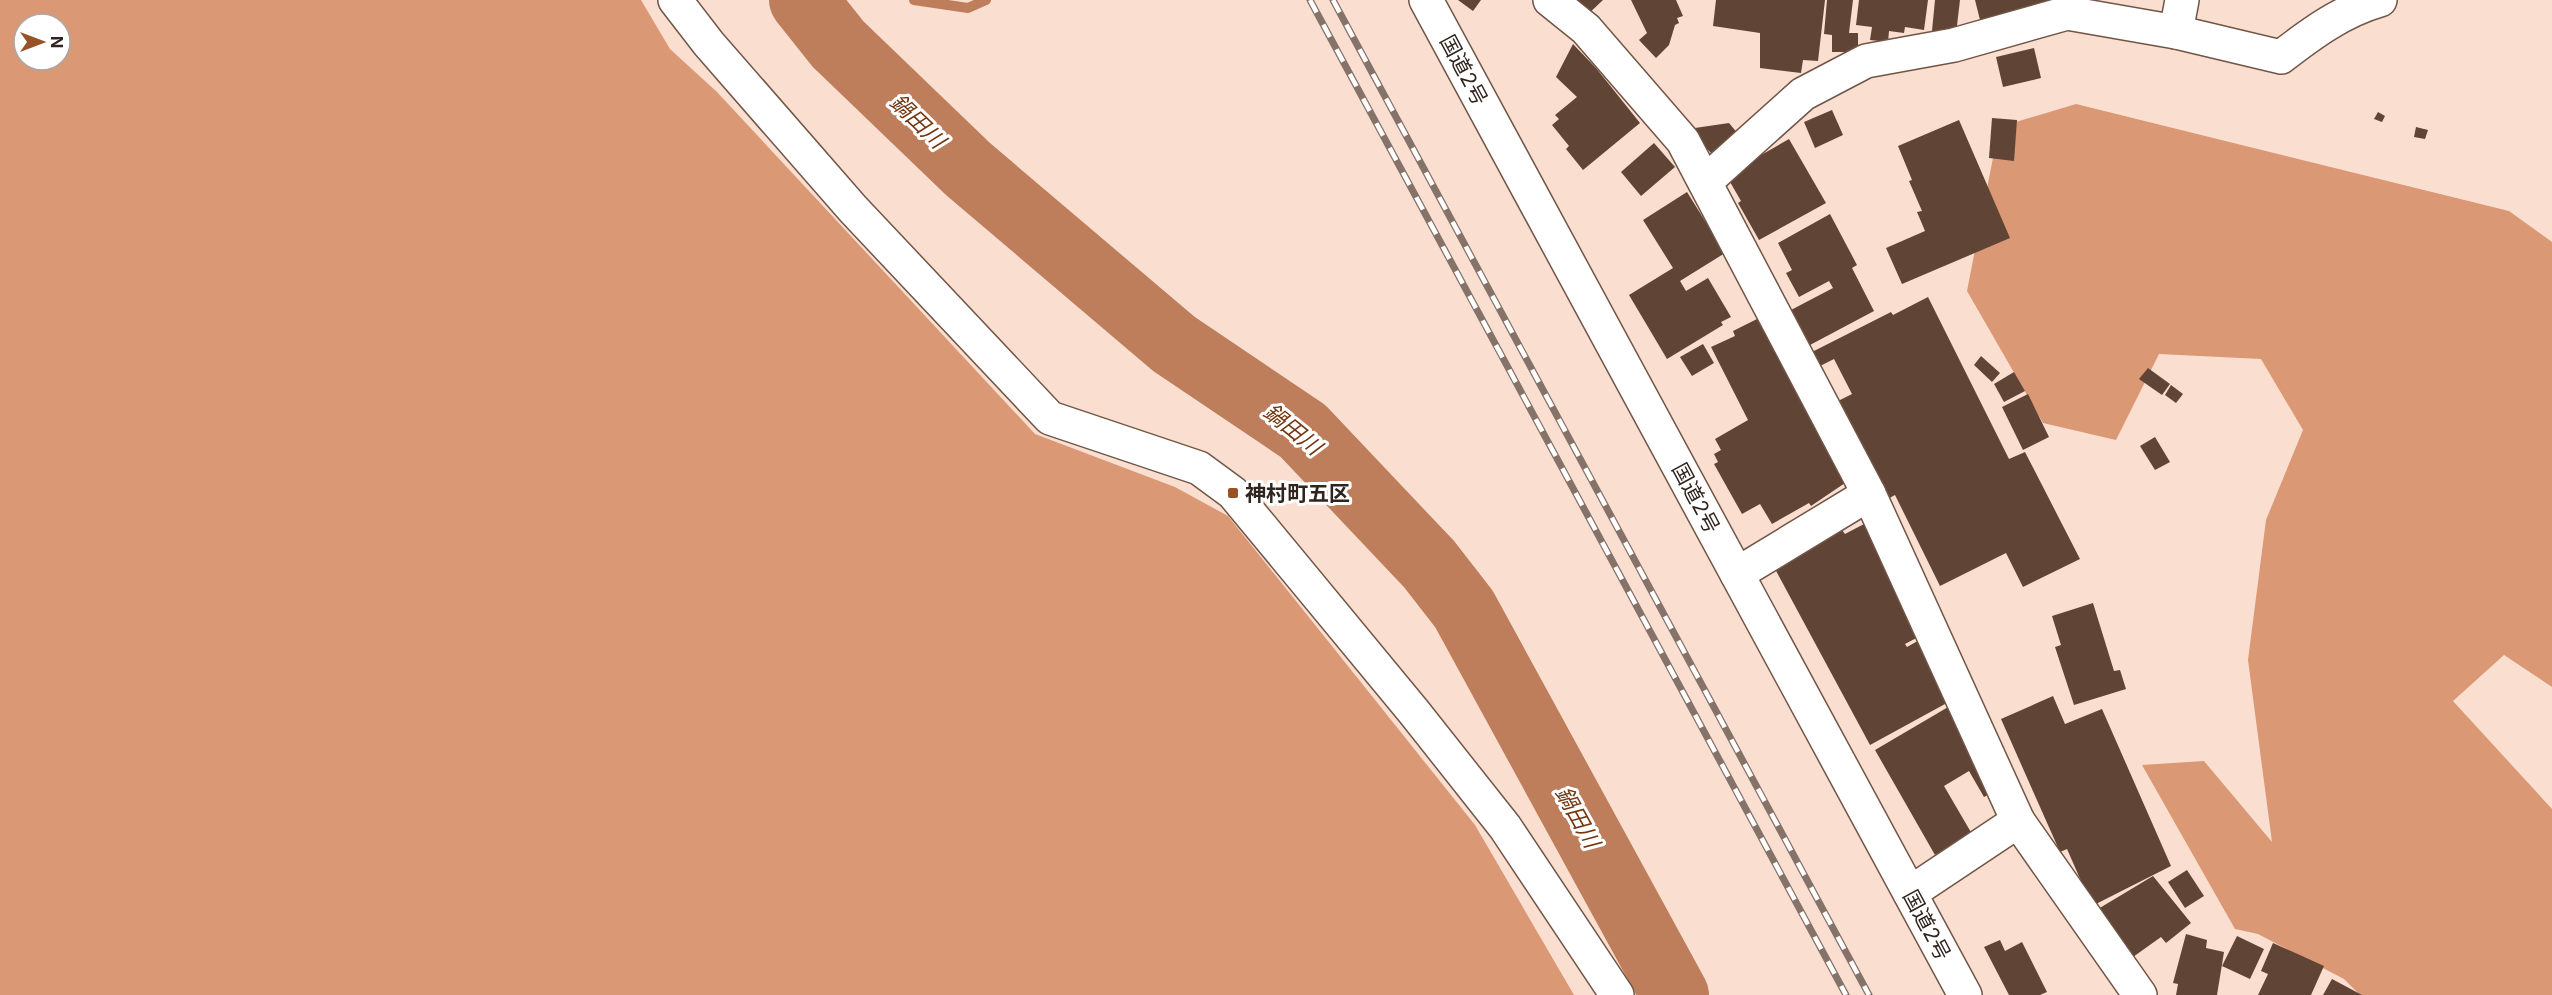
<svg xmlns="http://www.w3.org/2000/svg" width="2552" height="995" font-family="Inter,'Noto Sans JP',sans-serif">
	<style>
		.forest { fill: #da9875; fill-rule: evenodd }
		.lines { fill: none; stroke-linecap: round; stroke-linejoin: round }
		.stream { stroke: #be7e5b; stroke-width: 10 }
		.river { stroke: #be7e5b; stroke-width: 68 }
		.building { fill: #604436 }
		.minor-casing { stroke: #715546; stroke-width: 36 }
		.trunk-casing { stroke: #715546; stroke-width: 36 }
		.minor { stroke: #fff; stroke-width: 33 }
		.trunk { stroke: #fff; stroke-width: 33 }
		.rail-casing { stroke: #857269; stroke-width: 7 }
		.rail { stroke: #fff; stroke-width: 4.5; stroke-dasharray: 14; stroke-linecap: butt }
		.poi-dot { fill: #985229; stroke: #fff; stroke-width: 2 }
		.labels { text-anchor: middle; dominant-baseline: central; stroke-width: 6; stroke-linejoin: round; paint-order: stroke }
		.street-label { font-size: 21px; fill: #30241e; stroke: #fff }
		.poi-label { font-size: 21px; font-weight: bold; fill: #30241e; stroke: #fff; text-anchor: start }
		.water-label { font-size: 22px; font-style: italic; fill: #743811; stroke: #fff }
	</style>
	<rect width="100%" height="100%" fill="#fadfd1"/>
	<g class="forest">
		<path d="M 0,0 L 641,0 L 670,49 L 717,92 L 1035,434 L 1175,487 L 1228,516 L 1475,825 L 1574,995 L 0,995 ZM 24,24 L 60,24 L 60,60 L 24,60 Z"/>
		<polygon points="2076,104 2509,211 2552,242 2552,687 2504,655 2453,701 2552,809 2552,995 2360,995 2344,979 2258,934 2235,929 2142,765 2204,761 2272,842 2248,660 2266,520 2303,430 2261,359 2159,354 2116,440 2043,423 1967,291 1999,127"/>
	</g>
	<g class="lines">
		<polyline class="stream" points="914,0 968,8 986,0"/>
		<polyline class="river" points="803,0 838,44 968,169 1174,344 1303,431 1429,564 1464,609 1675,995"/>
	</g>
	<g class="building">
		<polygon points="1458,0 1481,0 1473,11"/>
		<polygon points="1566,0 1603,0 1584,18"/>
		<polygon points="1631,0 1676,0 1683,16 1677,18 1679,23 1675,25 1669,45 1656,58 1639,40 1647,33"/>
		<polygon points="1716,0 1825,0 1818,61 1803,60 1801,73 1760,68 1760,33 1713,26"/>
		<polygon points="1827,0 1853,0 1849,33 1858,33 1858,52 1832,52 1832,35 1824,34"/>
		<polygon points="1859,0 1928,0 1924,30 1905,27 1904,33 1889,31 1888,42 1870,40 1872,27 1856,25"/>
		<polygon points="1935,0 1960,0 1956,34 1932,31"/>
		<polygon points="1975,0 2048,0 2054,11 1982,28"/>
		<polygon points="1573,44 1596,68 1640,123 1583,170 1566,149 1569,146 1552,125 1559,119 1555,115 1577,97 1556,77"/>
		<polygon points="2034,48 2041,78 2003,87 1996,57"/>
		<polygon points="1832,110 1843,135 1815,148 1804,122"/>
		<polygon points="2378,112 2385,116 2382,122 2374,119"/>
		<polygon points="1992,118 2017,120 2014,161 1989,158"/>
		<polygon points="1959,120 2010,238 1902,284 1886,248 1925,231 1917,212 1922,211 1909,181 1912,180 1898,146"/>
		<polygon points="1729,123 1739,135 1713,155 1688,129"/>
		<polygon points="2416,127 2428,130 2425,139 2414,137"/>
		<polygon points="1789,139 1826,203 1759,240 1738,203 1741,201 1726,175"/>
		<polygon points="1654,143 1675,167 1641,196 1621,172"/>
		<polygon points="1687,192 1725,253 1680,281 1686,291 1708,278 1731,317 1721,322 1723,325 1667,359 1629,295 1673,268 1643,220"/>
		<polygon points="1830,214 1857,265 1852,268 1874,311 1810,345 1791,310 1833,288 1829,281 1799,297 1786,273 1792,270 1778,243"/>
		<polygon points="1928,297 2009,459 2025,452 2080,559 2023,587 2006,553 1940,586 1895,495 1886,500 1838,401 1852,394 1834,359 1820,366 1812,352 1891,312 1893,315"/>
		<polygon points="1763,316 1848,481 1811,506 1809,503 1772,524 1760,504 1742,514 1714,464 1718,462 1714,454 1721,450 1715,439 1748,420 1711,347 1735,336 1733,331"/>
		<polygon points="1703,344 1714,363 1692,376 1680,357"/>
		<polygon points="1981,356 2000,373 1992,382 1974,365"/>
		<polygon points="2148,368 2170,384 2162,395 2139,379"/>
		<polygon points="2014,372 2025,391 2004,402 1994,384"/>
		<polygon points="2171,385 2183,394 2176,403 2165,395"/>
		<polygon points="2028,394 2049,437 2023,450 2002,407"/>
		<polygon points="2155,437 2170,462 2155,470 2140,446"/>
		<polygon points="1864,524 1924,634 1905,644 1907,647 1923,638 1956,698 1870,745 1774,567 1842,530 1845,534"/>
		<polygon points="2093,603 2114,671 2120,670 2126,689 2074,705 2055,647 2061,645 2052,616"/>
		<polygon points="2053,696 2065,724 2102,709 2171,866 2092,906 2067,849 2060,852 2001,719"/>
		<polygon points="1955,703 2000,788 1984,797 1969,771 1944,786 1972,834 1935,855 1875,750"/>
		<polygon points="2187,870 2204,896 2185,908 2168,882"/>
		<polygon points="2153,876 2191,923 2166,943 2161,937 2133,957 2093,912"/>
		<polygon points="2186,934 2207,940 2206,948 2224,952 2217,995 2176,995 2178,984 2173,983"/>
		<polygon points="2237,936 2264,949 2250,979 2222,966"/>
		<polygon points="2000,940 2005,951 2022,942 2047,992 2040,995 2009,995 1984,947"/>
		<polygon points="2273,943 2324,966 2311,995 2258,995 2268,974 2261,971"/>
		<polygon points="2332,979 2362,995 2323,995"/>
	</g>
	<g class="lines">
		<defs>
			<g id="minor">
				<polyline points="675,0 709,44 853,209 1050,418 1199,468 1233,493 1414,712 1505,827 1617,995"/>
				<polyline points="1550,0 1586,29 1683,141 1869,494 2018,821 2140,995"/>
				<polyline points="2176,32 2182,0"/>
				<path d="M 1705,182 L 1803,94 L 1866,61 L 1954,45 L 2067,13 L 2176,32 L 2281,57 C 2312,33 2342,11 2380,0"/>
				<polyline points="1737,574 1869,494"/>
				<polyline points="1910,893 2018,821"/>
			</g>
			<polyline id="trunk" points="1426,0 1965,995"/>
		</defs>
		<use href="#minor" class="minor-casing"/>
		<use href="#trunk" class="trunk-casing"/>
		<use href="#minor" class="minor"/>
		<use href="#trunk" class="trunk"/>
		<defs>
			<g id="rail">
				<polyline points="1310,0 1846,995"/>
				<polyline points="1333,0 1869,995"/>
			</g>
		</defs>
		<use href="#rail" class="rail-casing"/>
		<use href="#rail" class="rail"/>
	</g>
	<rect class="poi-dot" x="1227" y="487" width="12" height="12" rx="3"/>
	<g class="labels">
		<g class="street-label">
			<text transform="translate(1464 70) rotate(62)">国道2号</text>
			<text transform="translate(1696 498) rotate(62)">国道2号</text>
			<text transform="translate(1927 925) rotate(62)">国道2号</text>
		</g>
		<g class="poi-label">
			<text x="1245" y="493">神村町五区</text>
		</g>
		<g class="water-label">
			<text transform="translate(918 121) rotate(44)">鍋田川</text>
			<text transform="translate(1293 429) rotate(39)">鍋田川</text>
			<text transform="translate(1578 817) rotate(61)">鍋田川</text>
		</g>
	</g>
	<g transform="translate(42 42) rotate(90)"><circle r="28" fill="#ffffff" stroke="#aca7a5" stroke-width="1.5"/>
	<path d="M0-4.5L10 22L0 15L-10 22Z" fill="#985229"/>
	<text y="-9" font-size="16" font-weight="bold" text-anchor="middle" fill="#30241e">N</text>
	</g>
</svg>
